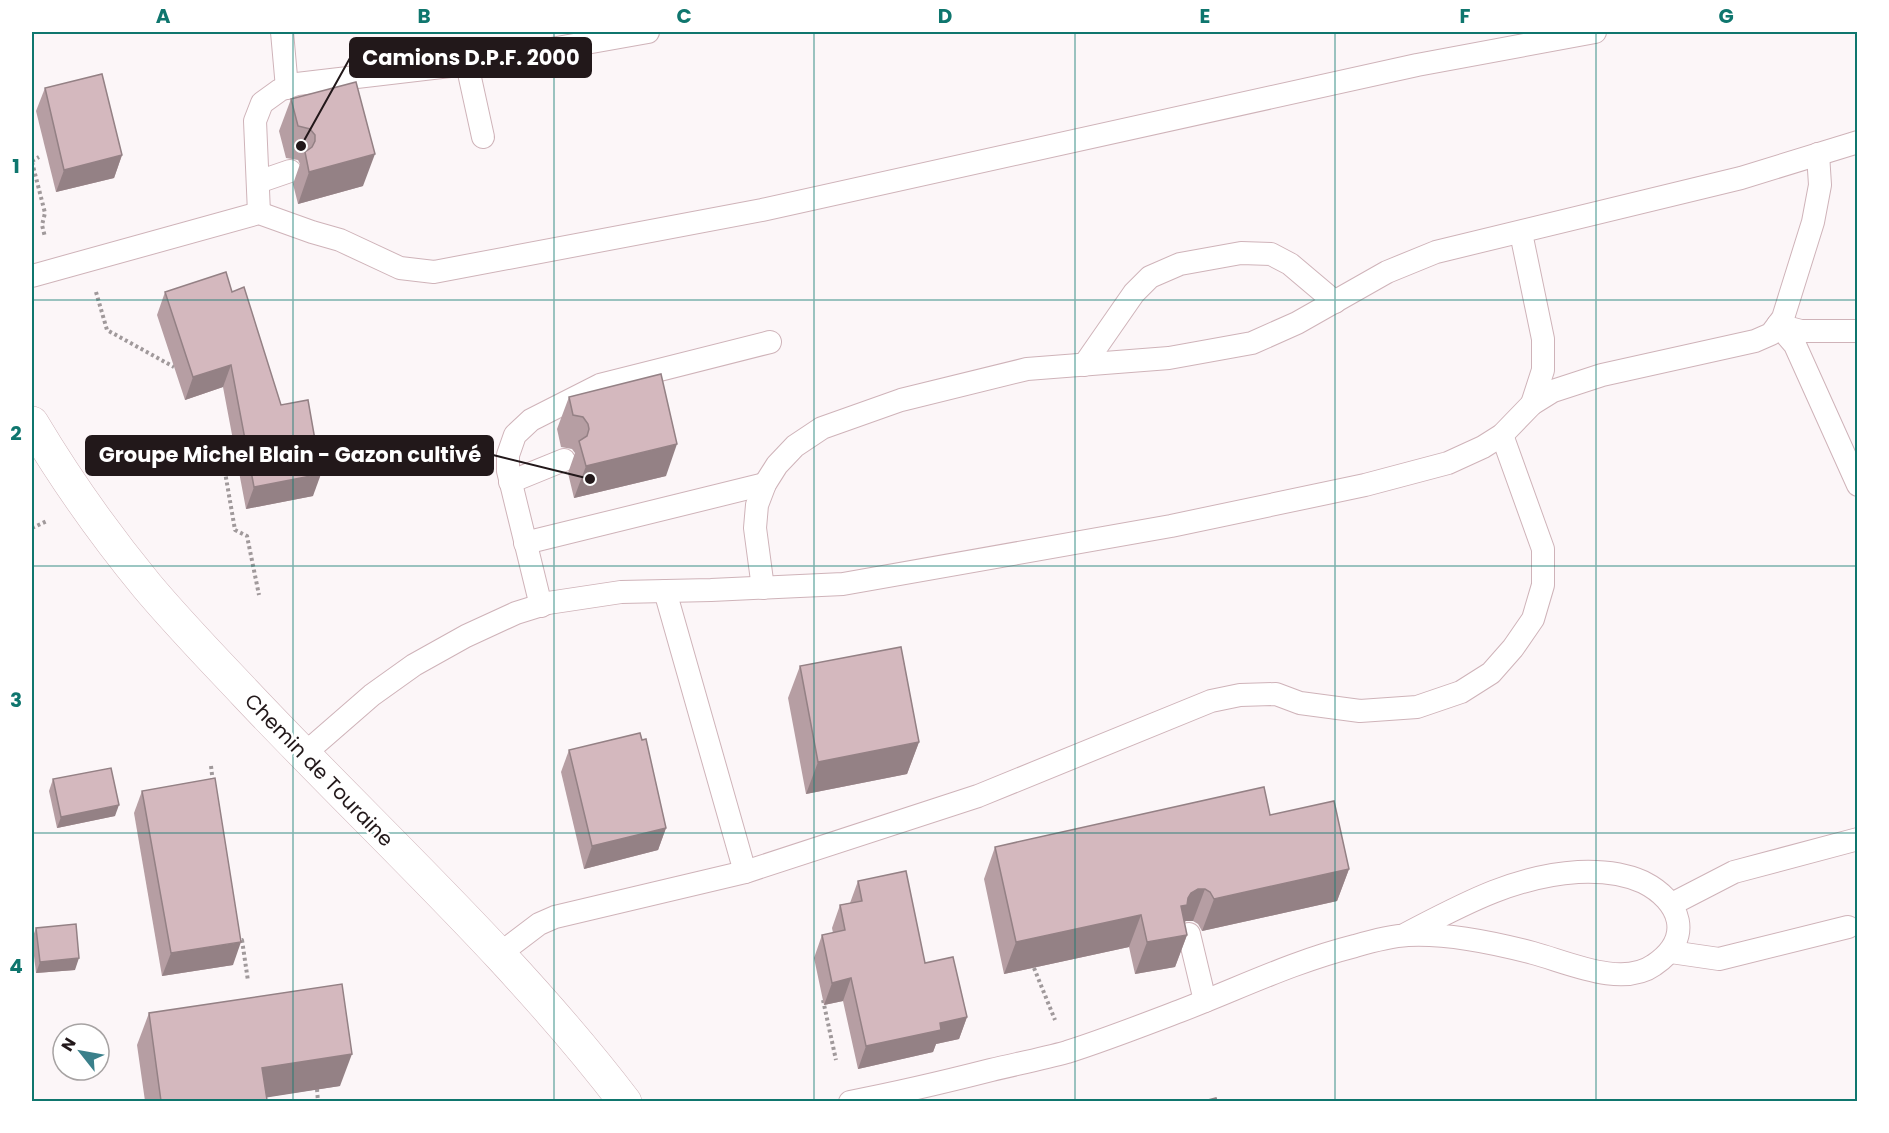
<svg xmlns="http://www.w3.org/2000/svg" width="1889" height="1133" font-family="Poppins,sans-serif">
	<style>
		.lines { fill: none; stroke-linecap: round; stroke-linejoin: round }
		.service-casing { stroke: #cfb3b9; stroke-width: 24 }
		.tertiary-casing { stroke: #cfb3b9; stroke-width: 34 }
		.path { stroke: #a0999b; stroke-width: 4; stroke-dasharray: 3 3; stroke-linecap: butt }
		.service { stroke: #fff; stroke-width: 22 }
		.tertiary { stroke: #fff; stroke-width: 33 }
		.wall { fill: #b69ea3 }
		.shaded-wall { fill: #948185 }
		.building { fill: #d4b8be; stroke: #948185; stroke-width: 1.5 }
		.grid { fill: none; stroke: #0f766e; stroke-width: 1.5; stroke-opacity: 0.55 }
		.labels { text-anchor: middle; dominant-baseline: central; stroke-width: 5; stroke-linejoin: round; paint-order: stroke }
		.street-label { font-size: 20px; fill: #22181a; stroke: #fff }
		.leader { fill: none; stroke: #22181a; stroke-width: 2 }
		.callout-dot { fill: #22181a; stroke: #fff; stroke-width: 2 }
		.callout { fill: #22181a; stroke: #22181a; stroke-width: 2 }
		.callout-label { font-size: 21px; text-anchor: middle; font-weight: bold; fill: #fff }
		.neatline { fill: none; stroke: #0f766e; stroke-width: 2 }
		.grid-label { font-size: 20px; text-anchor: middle; font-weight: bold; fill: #0f766e }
	</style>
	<rect width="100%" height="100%" fill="#fcf6f8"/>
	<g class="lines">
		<defs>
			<g id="service">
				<polyline points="282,32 287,88"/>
				<polyline points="467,64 483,137"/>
				<polyline points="258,182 290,171"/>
				<polyline points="259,213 255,121 262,103 280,90 297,84 467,64 648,32"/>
				<polyline points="1521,233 1543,339 1543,370 1532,404"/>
				<polyline points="32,276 259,213 312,232 340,240 400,268 434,272 762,210 1417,65 1595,32"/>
				<polyline points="1778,325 1795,345 1858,485"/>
				<polyline points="1778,325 1801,331 1858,331"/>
				<polyline points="1084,365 1134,293 1150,277 1180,264 1241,253 1271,254 1290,264 1335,302"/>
				<polyline points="510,482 564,460"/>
				<polyline points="525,543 765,484"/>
				<polyline points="763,588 755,528 757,505 765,484 777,465 795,446 822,428 901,400 1027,369 1169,358 1252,343 1297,323 1387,272 1436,252 1741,178 1858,142"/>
				<polyline points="541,606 508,471 508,455 515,435 531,420 600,385 770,342"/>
				<polyline points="303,755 372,695 414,665 466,636 516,613 548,603 621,592 711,590 843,584 1171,526 1365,485 1448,463 1483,447 1502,435 1532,404 1553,391 1602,375 1755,341 1771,334 1783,318 1813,222 1820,185 1818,154"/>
				<polyline points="745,872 978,796 1211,701 1240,695 1276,694 1300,703 1360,711 1417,707 1461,692 1491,673 1513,648 1533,619 1543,585 1543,549 1502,435"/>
				<polyline points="1672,904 1734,872 1858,839"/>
				<polyline points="1189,934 1205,1001"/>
				<polyline points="1671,952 1719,959 1848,927"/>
				<polyline points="498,955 539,924 555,917 745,872 665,591"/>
				<path d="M 850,1102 C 897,1093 944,1082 991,1070 C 1016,1064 1042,1059 1067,1052 C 1105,1040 1143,1025 1180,1011 C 1240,988 1292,962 1355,946 C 1372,941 1391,936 1408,935 C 1447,933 1495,943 1533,953 C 1567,962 1622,988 1654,965 C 1694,938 1681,901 1643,882 C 1623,873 1599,871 1578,872 C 1513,876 1460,906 1404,935"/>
			</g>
			<path id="tertiary" d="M 32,423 C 66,480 105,535 147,586 C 178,623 212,658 245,693 C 372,828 512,954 625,1102"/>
		</defs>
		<use href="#service" class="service-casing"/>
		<use href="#tertiary" class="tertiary-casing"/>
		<g class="path">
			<polyline points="32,161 39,157"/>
			<polyline points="32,162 45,213 42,225 45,237"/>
			<polyline points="96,292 107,330 174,367"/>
			<polyline points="238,469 225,472 235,530 247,536 259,595"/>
			<polyline points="32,528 47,521"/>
			<polyline points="211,766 213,783"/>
			<polyline points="236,941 242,940 248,981"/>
			<polyline points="1034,968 1055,1020"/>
			<polyline points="823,1000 836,1060"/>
			<polyline points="317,1089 318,1102"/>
		</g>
		<use href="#service" class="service"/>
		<use href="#tertiary" class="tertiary"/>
	</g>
	<g class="wall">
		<polygon points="45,88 122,155 114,178 56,192 36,111"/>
		<polygon points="291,99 363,186 298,204 293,184 300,164 298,160 286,158 279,131"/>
		<polygon points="165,292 232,292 281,405 313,496 246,509 223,387 185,400 157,315"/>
		<polygon points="569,397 666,476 574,498 568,473 575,453 572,449 561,447 557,429"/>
		<polygon points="800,666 919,742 907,774 806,794 788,698"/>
		<polygon points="569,750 666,828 658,850 584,869 561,772"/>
		<polygon points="53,779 115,816 57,828 49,791"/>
		<polygon points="142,791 233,965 162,976 134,813"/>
		<polygon points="1270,815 1349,869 1337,901 1202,931 1198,924 1193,921 1186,921 1184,922 1187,935 1175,967 1135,974 1129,947 1004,974 984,879 995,847"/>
		<polygon points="858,881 925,963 967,1017 959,1039 936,1044 933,1052 858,1069 843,1001 824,1005 814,958 822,935 833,933 832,928 840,905 850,903"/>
		<polygon points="36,928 75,970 36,973 32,939"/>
		<polygon points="149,1013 340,1086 266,1097 266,1101 145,1101 137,1045"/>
	</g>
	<g class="shaded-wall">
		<polygon points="375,154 363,186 298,204 309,172"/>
		<polygon points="122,155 114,178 56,192 64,170"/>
		<polygon points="231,365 223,387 185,400 193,377"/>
		<polygon points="677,444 666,476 574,498 586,466"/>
		<polygon points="321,474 313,496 246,509 254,487"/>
		<polygon points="919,742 907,774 806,794 818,762"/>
		<polygon points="119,805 115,816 57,828 61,817"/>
		<polygon points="666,828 658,850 584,869 592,846"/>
		<polygon points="1349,869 1337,901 1202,931 1214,899"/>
		<polygon points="1198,889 1205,889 1193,921 1186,921 1180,924 1181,906 1191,893"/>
		<polygon points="1141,915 1129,947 1004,974 1016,942"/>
		<polygon points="1187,935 1175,967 1135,974 1147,942"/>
		<polygon points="241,942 233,965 162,976 171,953"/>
		<polygon points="79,958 75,970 36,973 40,962"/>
		<polygon points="851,978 843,1001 824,1005 832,983"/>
		<polygon points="967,1017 959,1039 936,1044 933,1052 858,1069 866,1046 940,1023"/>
		<polygon points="352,1054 340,1086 250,1100 262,1068"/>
	</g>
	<g class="building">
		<polygon points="102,74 122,155 64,170 45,88"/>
		<polygon points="356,82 375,154 309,172 305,152 312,147 315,141 315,135 310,129 298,126 291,99"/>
		<polygon points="226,272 232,292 244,287 281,405 308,400 321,474 254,487 231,365 193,377 165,292"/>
		<polygon points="661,374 677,444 586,466 579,441 587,436 589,429 588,424 583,417 573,415 569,397"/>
		<polygon points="901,647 919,742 818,762 800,666"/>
		<polygon points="640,733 642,740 646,739 666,828 592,846 569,750"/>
		<polygon points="111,768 119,805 61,817 53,779"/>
		<polygon points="215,778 241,942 171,953 142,791"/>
		<polygon points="1264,787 1270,815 1334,801 1349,869 1214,899 1210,892 1205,889 1198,889 1191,893 1188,898 1187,905 1181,906 1187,935 1147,942 1141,915 1016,942 995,847"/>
		<polygon points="906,871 925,963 953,957 967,1017 940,1023 941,1030 866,1046 851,978 832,983 822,935 845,930 840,905 862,901 858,881"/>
		<polygon points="76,924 79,958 40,962 36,928"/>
		<polygon points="342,984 352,1054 262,1068 267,1100 253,1101 161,1101 149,1013"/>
		<polygon points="1216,1098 1217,1101 1204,1101"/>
	</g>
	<path class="grid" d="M 293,32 L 293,1102M 554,32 L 554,1102M 814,32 L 814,1102M 1075,32 L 1075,1102M 1335,32 L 1335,1102M 1596,32 L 1596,1102M 32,300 L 1858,300M 32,566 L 1858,566M 32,833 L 1858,833"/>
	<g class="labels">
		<g class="street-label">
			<text transform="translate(319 770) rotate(46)">Chemin de Touraine</text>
		</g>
	</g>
	<path class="leader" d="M301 146L350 58M590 479L493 455"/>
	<g class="callout-dot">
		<circle cx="301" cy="146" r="6"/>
		<circle cx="590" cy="479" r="6"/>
	</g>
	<g class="callout">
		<rect x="350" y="38" width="241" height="39" rx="6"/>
		<rect x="86" y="436" width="407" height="39" rx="6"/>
	</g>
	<g class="callout-label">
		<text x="471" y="65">Camions D.P.F. 2000</text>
		<text x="290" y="462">Groupe Michel Blain - Gazon cultivé</text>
	</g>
	<rect width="1889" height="1133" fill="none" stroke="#ffffff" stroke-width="66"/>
	<g transform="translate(81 1052) rotate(301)"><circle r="28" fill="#ffffff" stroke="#a7a3a3" stroke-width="1.5"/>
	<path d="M0-4.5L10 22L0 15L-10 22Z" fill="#3a808b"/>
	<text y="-9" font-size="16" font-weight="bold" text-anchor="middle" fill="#22181a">N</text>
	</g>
	<rect x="33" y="33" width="1823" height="1067" class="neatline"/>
	<g class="grid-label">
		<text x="163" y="23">A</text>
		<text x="424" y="23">B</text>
		<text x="684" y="23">C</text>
		<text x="945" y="23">D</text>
		<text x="1205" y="23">E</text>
		<text x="1465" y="23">F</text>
		<text x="1726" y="23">G</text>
		<text x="16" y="173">1</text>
		<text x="16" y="440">2</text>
		<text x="16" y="707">3</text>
		<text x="16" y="973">4</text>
	</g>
</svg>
